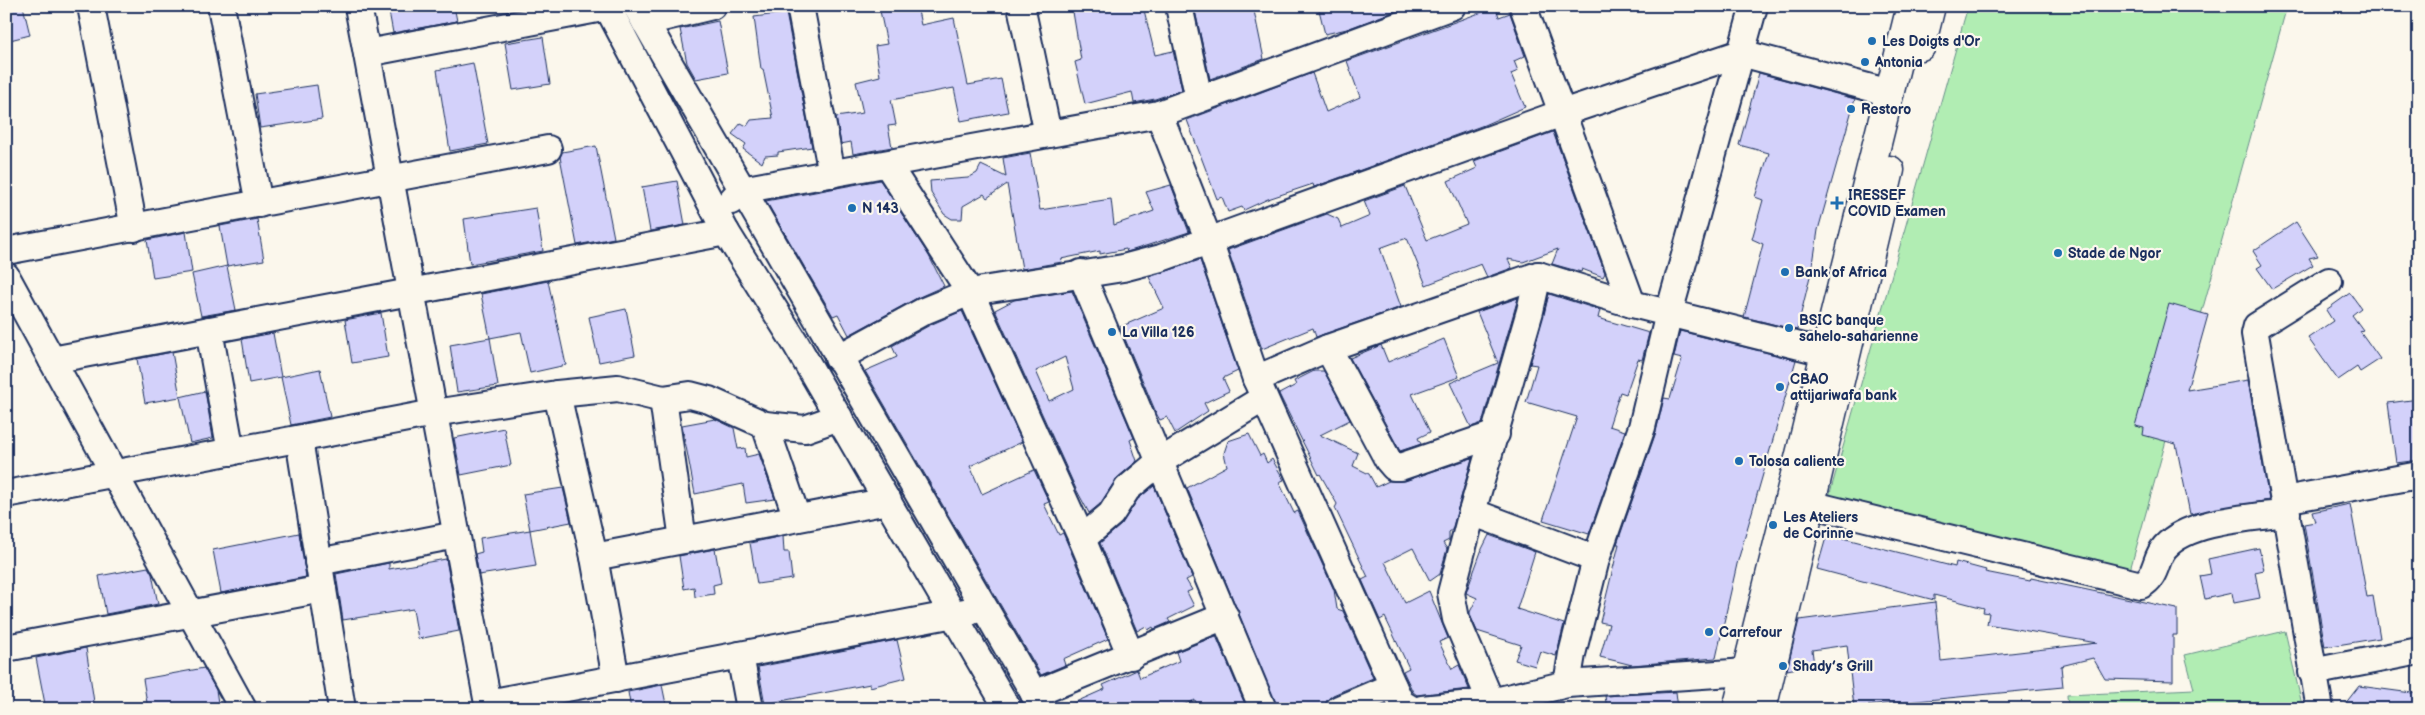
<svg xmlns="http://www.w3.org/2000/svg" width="2425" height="715" font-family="'Balsamiq Sans',sans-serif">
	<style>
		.green { fill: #b1edb3; stroke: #668e88 }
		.building { fill: #d3d1fa; stroke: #1b2f5e; fill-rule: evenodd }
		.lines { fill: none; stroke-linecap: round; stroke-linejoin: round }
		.minor-casing { stroke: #1b2f5e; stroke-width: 30 }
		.highway-casing { stroke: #1b2f5e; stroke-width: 31 }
		.minor { stroke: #fbf7ec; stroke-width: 26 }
		.highway { stroke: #fbf7ec; stroke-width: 28 }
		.poi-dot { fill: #1f6fb2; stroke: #fbf7ec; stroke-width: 2 }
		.labels { text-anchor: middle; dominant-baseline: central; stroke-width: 4.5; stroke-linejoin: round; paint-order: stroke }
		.poi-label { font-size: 14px; font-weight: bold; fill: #1b2f5e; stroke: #fbf7ec; text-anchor: start }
	</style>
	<rect width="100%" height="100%" fill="#fbf7ec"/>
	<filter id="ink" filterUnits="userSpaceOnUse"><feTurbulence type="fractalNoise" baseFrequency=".02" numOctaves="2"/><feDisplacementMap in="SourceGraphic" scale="10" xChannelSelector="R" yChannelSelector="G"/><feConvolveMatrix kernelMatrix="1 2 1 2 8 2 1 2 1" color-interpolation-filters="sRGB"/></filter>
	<g filter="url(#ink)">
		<g class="green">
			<polygon points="1968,6 2287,6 2130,570 1828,500"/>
			<polygon points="2285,631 2303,709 2068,709 2067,695 2194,689 2185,655"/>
		</g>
		<g class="building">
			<polygon points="6,6 23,6 30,35 6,41"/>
			<polygon points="388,6 454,6 457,21 393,33"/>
			<polygon points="879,6 917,6 921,25 954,18 968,85 1001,79 1008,112 961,121 954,88 891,100 896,125 888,126 892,147 853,154 851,142 841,144 836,117 863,113 856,82 880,76 875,46 887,44"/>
			<polygon points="1072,6 1143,6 1155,55 1173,51 1182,90 1155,99 1134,103 1132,92 1085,104 1075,62 1081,60"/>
			<polygon points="1194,6 1253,6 1264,59 1210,79"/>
			<polygon points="1318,6 1408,6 1347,29 1325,34"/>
			<polygon points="1496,7 1499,17 1510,13 1525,56 1514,61 1518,71 1511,74 1525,107 1484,125 1314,187 1313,184 1268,199 1244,210 1242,207 1228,212 1222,197 1217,199 1187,120 1312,73 1326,112 1360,97 1347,61"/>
			<polygon points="786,13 812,147 778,152 778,155 765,156 762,163 743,149 746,144 732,134 741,123 747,126 751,120 773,118 763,69 761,69 754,17"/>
			<polygon points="718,21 728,73 696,79 687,63 680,29"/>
			<polygon points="543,37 550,84 513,90 505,43"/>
			<polygon points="473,63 488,144 450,151 437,70"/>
			<polygon points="1759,73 1855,99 1818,230 1813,264 1797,330 1744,317 1763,244 1752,239 1763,200 1755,197 1769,153 1739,145"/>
			<polygon points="317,85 322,119 260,128 255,94"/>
			<polygon points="1553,132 1605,273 1603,277 1582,269 1581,272 1552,264 1558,249 1523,262 1508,259 1512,268 1487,277 1481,264 1426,285 1407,238 1380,248 1401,307 1316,337 1313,328 1262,349 1228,250 1327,214 1338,219 1342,228 1370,216 1364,201 1405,186 1427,240 1467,224 1448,181 1477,168 1474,161"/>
			<polygon points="596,146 614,238 577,245 560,157 562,152"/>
			<polygon points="1030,153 1040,210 1111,199 1114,225 1154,211 1146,192 1171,185 1189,232 1127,252 1126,249 1100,254 1100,251 1061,259 1062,262 1022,269 1007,184 987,198 984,194 963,206 962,219 952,219 944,214 931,193 930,181 968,178 977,173 981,165 1006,177 1003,158"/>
			<polygon points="880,180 929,256 944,286 917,298 849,335 838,314 833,316 766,201"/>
			<polygon points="677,181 685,225 650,231 642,187"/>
			<polygon points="536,208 543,251 470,264 464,219"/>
			<polygon points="257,219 264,260 227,266 220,226"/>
			<polygon points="2296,222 2318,256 2309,258 2313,265 2272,289 2257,268 2262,265 2253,251"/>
			<polygon points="186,232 192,272 153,278 147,240"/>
			<polygon points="1200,260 1238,371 1223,378 1229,391 1204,403 1208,411 1175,433 1167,417 1160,420 1157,415 1120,327 1164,308 1149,277"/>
			<polygon points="227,266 236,310 201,316 192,274"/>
			<polygon points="548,281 566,365 530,373 521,332 490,338 481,294"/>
			<path d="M 1072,291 L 1134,438 L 1130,440 L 1137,461 L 1117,478 L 1100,504 L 1089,513 L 1076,489 L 995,310 L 1014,300 ZM 1065,357 L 1074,389 L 1049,401 L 1036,371 Z"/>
			<polygon points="2350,293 2361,308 2352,315 2363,330 2360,331 2380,359 2360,372 2357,367 2338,380 2308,338 2333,321 2326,310"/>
			<polygon points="1549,294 1600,310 1598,318 1649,333 1642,360 1638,359 1626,394 1620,392 1609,426 1625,431 1589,534 1543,520 1577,417 1526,402 1537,365 1530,364"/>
			<polygon points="1518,298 1482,423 1471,427 1450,383 1498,363 1477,312"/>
			<polygon points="2169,304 2208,315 2187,390 2248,380 2269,500 2190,514 2176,444 2143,435 2144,428 2135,426"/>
			<polygon points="626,309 635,355 599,362 589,317"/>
			<polygon points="962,311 1022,442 970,466 982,494 1034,470 1049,502 1044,504 1059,535 1063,533 1108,639 1063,659 1065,665 1041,675 865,371 897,357 892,346 930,325"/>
			<polygon points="381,313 388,357 352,363 345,320"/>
			<polygon points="1680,331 1796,360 1737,564 1716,658 1632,665 1600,657 1609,624 1600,622 1619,544 1617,544 1656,432 1664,398 1670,399 1682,359 1674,357"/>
			<polygon points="273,333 281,377 249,383 242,339"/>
			<polygon points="490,338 498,386 457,392 450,345"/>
			<polygon points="1444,339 1459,377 1412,394 1430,432 1418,438 1421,444 1400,451 1350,358 1381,345 1388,362"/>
			<polygon points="172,352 180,397 145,403 137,359"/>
			<polygon points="320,369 330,417 291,425 281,377"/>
			<polygon points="1314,371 1324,371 1350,420 1320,435 1358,453 1353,466 1369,474 1376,487 1389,481 1405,481 1472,458 1452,530 1449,532 1449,540 1443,543 1447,549 1440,574 1430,581 1413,548 1385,562 1405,603 1429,591 1448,638 1439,642 1452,669 1459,665 1469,689 1417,695 1413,692 1403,671 1409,668 1385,617 1380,620 1362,580 1368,577 1335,508 1337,504 1320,474 1319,475 1279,394 1296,385 1294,381"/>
			<polygon points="205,391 213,438 190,443 180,397"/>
			<polygon points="2419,399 2419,460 2396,463 2388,403"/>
			<polygon points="715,419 734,428 738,449 745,448 746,457 759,454 775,499 746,503 743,484 695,494 682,425"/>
			<polygon points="504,428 511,465 461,475 454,438"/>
			<polygon points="1249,434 1260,456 1263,454 1267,463 1272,459 1284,480 1279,482 1294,513 1298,511 1334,590 1337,609 1343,611 1373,678 1333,695 1327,700 1324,709 1278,709 1187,488 1227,466 1224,453 1228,441"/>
			<polygon points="1154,486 1192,577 1186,580 1192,590 1187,592 1194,606 1168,619 1170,622 1154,629 1153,627 1148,630 1146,626 1137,631 1100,543 1121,525 1138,499"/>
			<polygon points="563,488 571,522 530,530 523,494"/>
			<polygon points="2350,504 2367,597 2373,596 2380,638 2325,647 2304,524 2315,522 2312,512"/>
			<polygon points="530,530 536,566 479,575 475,554 482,552 480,538"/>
			<polygon points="299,533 306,577 221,593 213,550"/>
			<polygon points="1827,534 1955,567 1956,562 1986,570 1985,572 2030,581 2031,578 2177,609 2177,635 2173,635 2173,681 2105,679 2093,658 2061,666 2063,687 1854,707 1847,645 1812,650 1814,665 1787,670 1799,620 1935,602 1941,661 2097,643 1987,624 1989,613 1983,612 1984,608 1934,595 1934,600 1817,569"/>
			<polygon points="1489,535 1535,552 1517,609 1564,624 1556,656 1540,651 1535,666 1515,660 1521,645 1477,631 1470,615 1470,612 1477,598 1466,593 1482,549"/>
			<polygon points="783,536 784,552 789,552 792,579 757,584 750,543"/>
			<polygon points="2259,548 2264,570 2255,572 2260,598 2234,603 2232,593 2205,599 2200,576 2211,574 2208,559"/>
			<polygon points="715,549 721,583 713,585 714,594 695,597 694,587 684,589 679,556"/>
			<polygon points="446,559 459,631 418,639 413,609 343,620 336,574 389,563 389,569"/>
			<polygon points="148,567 152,574 158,604 106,614 99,576"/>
			<polygon points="1216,636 1247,709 1205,709 1203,703 1198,706 1195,700 1174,709 1060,709 1105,689 1103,685 1137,670 1140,678 1179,661 1176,652"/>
			<polygon points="897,640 906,678 870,687 870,684 765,704 758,667"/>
			<polygon points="86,648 95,709 46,709 36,658"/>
			<polygon points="204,668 216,690 219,709 148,709 143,679"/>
			<polygon points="662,685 667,709 631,709 628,692"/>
			<polygon points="2359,686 2419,694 2419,699 2410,709 2341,709"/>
			<polygon points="1676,692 1678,709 1607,709 1605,696"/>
		</g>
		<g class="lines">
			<defs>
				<g id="minor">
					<polyline points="91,6 134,228"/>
					<polyline points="221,6 259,204"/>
					<polyline points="358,6 489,709"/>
					<polyline points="607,6 726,232 796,344 1008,709"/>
					<polyline points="636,6 1043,709"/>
					<polyline points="800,6 832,174"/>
					<polyline points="1021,6 1048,134"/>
					<polyline points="1179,6 1199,99"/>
					<polyline points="1523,6 1632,304"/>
					<polyline points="645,22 712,6"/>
					<polyline points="367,53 608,7"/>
					<polyline points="1159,114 1209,241 1256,379 1393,686 1401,703 1411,709"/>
					<polyline points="887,164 970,292 1082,539 1131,656"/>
					<polyline points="731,201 741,190 1159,114 1452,6"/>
					<polyline points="6,251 548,149"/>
					<polyline points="1081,273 1263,709"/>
					<polyline points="6,276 243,709"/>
					<polyline points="209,330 231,452"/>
					<polyline points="1328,348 1388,460 1394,467 1400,467 1496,434"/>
					<polyline points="838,358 924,311 970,292 1123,268 1161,258 1562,113 1741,53 1890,93"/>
					<polyline points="52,360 726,232"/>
					<polyline points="1256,379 1328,348 1538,275 1632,304 1824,352"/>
					<polyline points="557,394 594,557 616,679"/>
					<polyline points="663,399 683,540"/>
					<polyline points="765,425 797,518"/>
					<polyline points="299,439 342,709"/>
					<polyline points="6,494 434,413 557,394 618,388 663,399 690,395 709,400 765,425 805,429 839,417"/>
					<polyline points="2284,500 2419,475"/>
					<path d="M 1809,504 L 2141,585 C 2158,576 2154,559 2165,547 C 2189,520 2252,518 2287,513"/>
					<polyline points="1472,512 1596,559"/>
					<polyline points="1082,539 1111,514 1127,489 1159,462 1264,398"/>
					<polyline points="594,557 888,501"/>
					<polyline points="318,562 456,535"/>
					<polyline points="6,648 323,589"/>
					<polyline points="740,655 750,709"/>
					<polyline points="2312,672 2419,651"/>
					<polyline points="1567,684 1572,654 1596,559 1642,427 1669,313 1754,6"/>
					<polyline points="1034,694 1225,616"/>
					<polyline points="1491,702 1456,619 1451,593 1472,512 1530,311 1538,275"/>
					<polyline points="488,703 970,611"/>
					<polyline points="1339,709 1393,686"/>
					<polyline points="1422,709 1491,702 1567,684 1747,672"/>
					<polyline points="2320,709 2255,334 2257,326 2329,281"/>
				</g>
				<g id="highway">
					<polyline points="1921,46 1931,6"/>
					<polyline points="1737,709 1911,6"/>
					<polyline points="1762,709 1890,170"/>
				</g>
			</defs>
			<use href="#minor" class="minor-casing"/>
			<use href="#highway" class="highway-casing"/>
			<use href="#minor" class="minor"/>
			<use href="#highway" class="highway"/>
		</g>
	</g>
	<g class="poi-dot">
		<circle cx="1872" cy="41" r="5"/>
		<circle cx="1865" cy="62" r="5"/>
		<circle cx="1851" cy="109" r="5"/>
		<path d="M1834.5 195.5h5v5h5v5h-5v5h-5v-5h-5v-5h5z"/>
		<circle cx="852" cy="208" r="5"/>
		<circle cx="2058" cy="253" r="5"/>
		<circle cx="1785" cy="272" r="5"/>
		<circle cx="1789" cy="328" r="5"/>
		<circle cx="1112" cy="332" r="5"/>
		<circle cx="1780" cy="387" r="5"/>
		<circle cx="1739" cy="461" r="5"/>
		<circle cx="1773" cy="525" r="5"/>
		<circle cx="1709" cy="632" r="5"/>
		<circle cx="1783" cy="666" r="5"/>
	</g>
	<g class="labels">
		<g class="poi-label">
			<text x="1882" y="41">Les Doigts d'Or</text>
			<text x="1875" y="62">Antonia</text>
			<text x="1861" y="109">Restoro</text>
			<text x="1848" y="195">IRESSEF<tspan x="1848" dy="16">COVID Examen</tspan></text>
			<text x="862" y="208">N 143</text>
			<text x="2068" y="253">Stade de Ngor</text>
			<text x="1795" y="272">Bank of Africa</text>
			<text x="1799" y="320">BSIC banque<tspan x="1799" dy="16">sahelo-saharienne</tspan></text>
			<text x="1122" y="332">La Villa 126</text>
			<text x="1790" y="379">CBAO<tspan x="1790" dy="16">attijariwafa bank</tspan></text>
			<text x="1749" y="461">Tolosa caliente</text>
			<text x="1783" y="517">Les Ateliers<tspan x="1783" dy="16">de Corinne</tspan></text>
			<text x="1719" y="632">Carrefour</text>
			<text x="1793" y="666">Shady’s Grill</text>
		</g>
	</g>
	<rect width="2425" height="715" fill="none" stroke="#fbf7ec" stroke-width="25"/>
	<rect x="12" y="12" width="2400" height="690" fill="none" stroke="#1b2f5e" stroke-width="2" filter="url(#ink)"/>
</svg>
